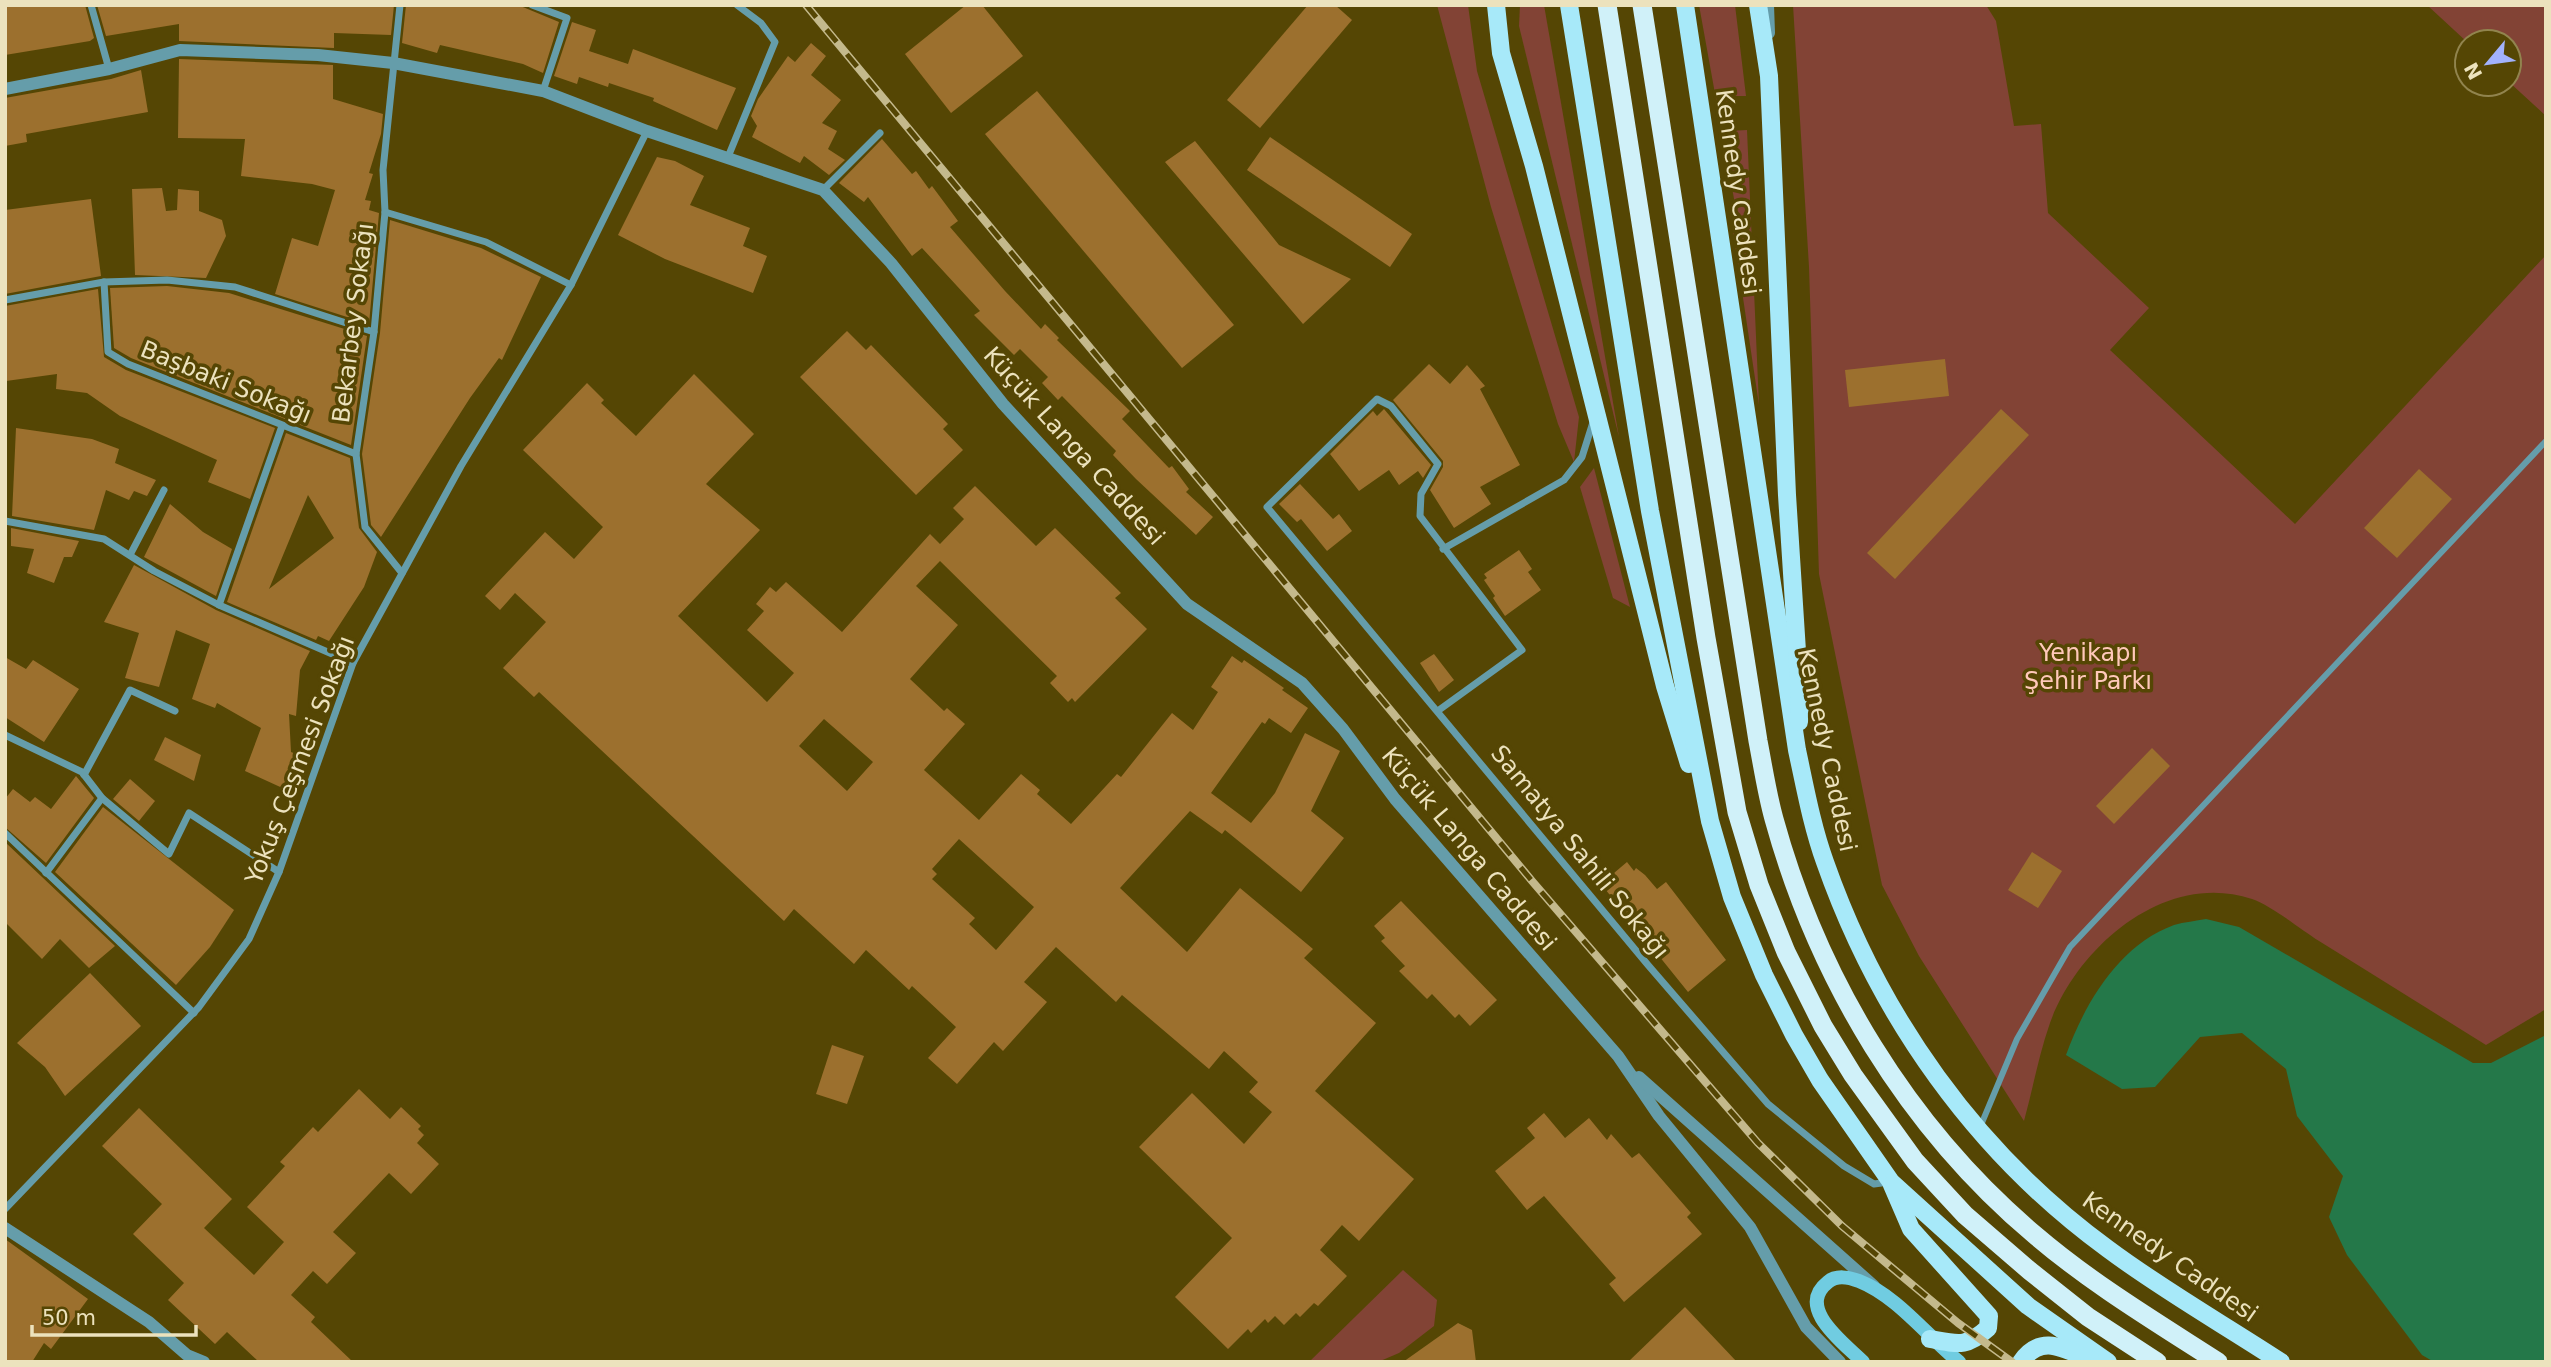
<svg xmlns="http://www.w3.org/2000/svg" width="2551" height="1367" font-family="'DejaVu Sans',sans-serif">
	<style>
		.green { fill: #824335 }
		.water { fill: #247849 }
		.building { fill: #9c702e; fill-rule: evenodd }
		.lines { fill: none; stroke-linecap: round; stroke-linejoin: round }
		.pedestrian { stroke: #659daa; stroke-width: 6 }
		.minor { stroke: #659daa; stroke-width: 7 }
		.tertiary { stroke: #659daa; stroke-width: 12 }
		.secondary { stroke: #70cce1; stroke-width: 14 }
		.primary { stroke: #a7e9f9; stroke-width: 18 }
		.trunk { stroke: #d0f1f9; stroke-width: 19 }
		.rail-casing { stroke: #c4b98c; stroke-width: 8 }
		.rail { stroke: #554604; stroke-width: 5; stroke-dasharray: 16; stroke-linecap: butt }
		.labels { text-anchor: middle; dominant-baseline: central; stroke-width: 7; stroke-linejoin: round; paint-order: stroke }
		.street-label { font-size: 24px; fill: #ece2bd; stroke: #554604 }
		.park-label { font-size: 24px; fill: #ffc8ba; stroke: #554604 }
	</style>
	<rect width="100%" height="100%" fill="#554604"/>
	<g class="green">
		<polygon points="1437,5 1468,5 1477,71 1579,417 1574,462 1558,424 1491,207"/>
		<polygon points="1520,5 1544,5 1619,437 1519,26"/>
		<polygon points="1699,5 1735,5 1746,96 1727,96 1730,131 1747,130 1759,405 1732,224 1738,221"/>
		<path d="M 1793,5 L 1986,5 L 1996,21 L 2014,126 L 2041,124 L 2048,213 L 2149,308 L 2110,350 L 2295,524 L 2546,255 L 2546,1009 L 2486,1045 C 2430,1010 2375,976 2319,941 C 2300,929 2272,906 2252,899 C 2166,870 2078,946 2050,1023 C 2039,1054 2033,1088 2024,1121 L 1919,956 L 1882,885 L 1819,574 L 1809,267 Z"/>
		<polygon points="2427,5 2546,5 2546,116 2509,82 2509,42 2467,42"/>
		<polygon points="1594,468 1630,607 1613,598 1580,487"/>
		<polygon points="1403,1270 1437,1300 1434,1326 1399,1353 1378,1362 1309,1362"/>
	</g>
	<path class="water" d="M 2206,919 L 2239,927 L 2473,1063 L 2491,1063 L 2546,1035 L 2546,1362 L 2434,1362 L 2422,1355 L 2347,1255 L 2329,1217 L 2343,1176 L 2297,1116 L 2286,1069 L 2242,1033 L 2200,1037 L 2155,1087 L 2122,1089 L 2066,1055 C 2085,1003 2119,945 2174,925 C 2184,922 2196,921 2206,919 Z"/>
	<g class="building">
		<polygon points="5,5 85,5 94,38 90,41 5,55"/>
		<polygon points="97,5 394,5 391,35 334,33 334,48 179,41 179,24 106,36"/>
		<polygon points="406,5 518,5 559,22 543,73 523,64 440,45 437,53 402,43"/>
		<polygon points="966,5 982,5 1023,56 951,113 905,54"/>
		<polygon points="1308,5 1335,5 1352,20 1260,128 1227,100"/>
		<polygon points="572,22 596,30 589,51 628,64 633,49 736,88 717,130 653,101 654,98 609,83 608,87 579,77 577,84 554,76"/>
		<polygon points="811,43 826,56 811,75 841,100 822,123 837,131 828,149 845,160 829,175 804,156 800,163 752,137 757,126 751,116 758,99 788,56 795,62"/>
		<polygon points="179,59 333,65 333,99 383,114 381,134 369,173 373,174 365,200 371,201 369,210 379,213 369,324 275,294 292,238 318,246 335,190 312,184 241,176 245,139 178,138"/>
		<polygon points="141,70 148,112 26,134 27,142 5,146 5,98 111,79"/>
		<polygon points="1037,91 1234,325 1182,368 985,134"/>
		<polygon points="1270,137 1412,234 1390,267 1247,170"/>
		<polygon points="882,139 912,174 916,171 929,189 932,186 958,221 950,227 1005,291 1041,329 1045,324 1059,338 1057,340 1130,411 1122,419 1169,468 1172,466 1189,489 1186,492 1213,517 1196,535 1136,479 1113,455 1116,451 1062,396 1058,400 1042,383 1048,377 1020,349 1014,355 974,315 980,311 922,248 912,256 868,197 864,202 839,183"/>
		<polygon points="1195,141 1279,245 1351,279 1303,324 1165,162"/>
		<polygon points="657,157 675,161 704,176 690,205 750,228 743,246 767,256 753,293 665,259 618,235"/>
		<polygon points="162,188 166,211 177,210 178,189 199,191 199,211 222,220 226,236 206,278 135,275 132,189"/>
		<polygon points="91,199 101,276 5,294 5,210"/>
		<polygon points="390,220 481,248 541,277 502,360 499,358 470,398 381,537 371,525 362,454 380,333"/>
		<polygon points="167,286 229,293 367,336 351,445 131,358 114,348 110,288"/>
		<polygon points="98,289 104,357 126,370 275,428 250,499 208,482 217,460 120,416 87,393 56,389 57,374 6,381 5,306"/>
		<polygon points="847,331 866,350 871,345 948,424 943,429 963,450 916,495 800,377"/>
		<polygon points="1945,359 1949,396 1849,407 1845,370"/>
		<polygon points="1429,364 1450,384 1467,365 1485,386 1480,389 1520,465 1480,487 1491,504 1454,528 1430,490 1443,467 1443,461 1393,400"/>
		<path d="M 694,374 L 754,434 L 706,484 L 760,530 L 678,616 L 767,702 L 794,673 L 747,630 L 764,611 L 756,604 L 770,587 L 776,592 L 786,582 L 842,632 L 930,534 L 940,544 L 964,519 L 953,508 L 975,486 L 1036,546 L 1055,528 L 1121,593 L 1115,598 L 1147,629 L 1075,702 L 1072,698 L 1068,702 L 1050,683 L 1057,676 L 940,561 L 916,586 L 958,625 L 910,679 L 944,711 L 947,708 L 965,724 L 924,770 L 979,820 L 1021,774 L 1040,790 L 1037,794 L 1071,824 L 1117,774 L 1121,777 L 1172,713 L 1193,730 L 1218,692 L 1211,687 L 1232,656 L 1242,663 L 1244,660 L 1284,688 L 1282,690 L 1308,708 L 1291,733 L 1269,718 L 1265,724 L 1262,722 L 1211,793 L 1251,823 L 1275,793 L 1305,733 L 1340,751 L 1311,811 L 1344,838 L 1301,892 L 1225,830 L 1222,834 L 1190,811 L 1120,888 L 1187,952 L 1240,888 L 1313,949 L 1304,958 L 1376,1023 L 1315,1091 L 1414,1179 L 1359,1241 L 1342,1225 L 1320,1250 L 1347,1276 L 1318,1306 L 1314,1303 L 1300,1317 L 1296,1313 L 1284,1325 L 1275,1316 L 1268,1323 L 1265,1319 L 1251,1333 L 1248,1329 L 1228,1349 L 1175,1297 L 1232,1238 L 1139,1147 L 1192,1093 L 1244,1144 L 1272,1112 L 1249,1092 L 1258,1082 L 1224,1051 L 1209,1069 L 1122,995 L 1116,1002 L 1056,947 L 1024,982 L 1047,1002 L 1003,1051 L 994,1042 L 957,1084 L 928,1058 L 956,1027 L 912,986 L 909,990 L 866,950 L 854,964 L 794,909 L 784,921 L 539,692 L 534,697 L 503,668 L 546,622 L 515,593 L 500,610 L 485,596 L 545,532 L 574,559 L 603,527 L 523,450 L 587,383 L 604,400 L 601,403 L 636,436 ZM 824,719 L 873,762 L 847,791 L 799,746 ZM 959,839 L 1034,907 L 996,950 L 969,924 L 975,918 L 932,879 L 937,874 L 932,869 Z"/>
		<polygon points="1384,409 1431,465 1423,478 1418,471 1399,485 1389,470 1359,491 1330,454 1373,411 1377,416"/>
		<polygon points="2001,409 2029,435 1895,579 1867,553"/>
		<polygon points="16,428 92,439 119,449 115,463 156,480 147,496 134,491 129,500 106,490 94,530 12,516"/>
		<path d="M 286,433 L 350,458 L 359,528 L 377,552 L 364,587 L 329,641 L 318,636 L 316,640 L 227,602 ZM 308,495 L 334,538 L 269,589 Z"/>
		<polygon points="2419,469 2452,499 2397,558 2364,528"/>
		<polygon points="1300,484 1333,519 1339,514 1352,531 1327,551 1301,519 1297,522 1279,504"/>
		<polygon points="170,504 203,532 232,549 216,596 144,557"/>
		<polygon points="11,528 79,541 72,557 64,557 54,583 27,573 34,549 11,546"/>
		<polygon points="1519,550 1532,569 1528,572 1541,590 1505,616 1493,598 1495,596 1484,580 1487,578 1484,574"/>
		<polygon points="134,565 216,610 310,651 300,670 296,716 289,714 291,752 304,757 289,791 245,771 261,728 217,703 215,708 192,699 210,644 176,630 159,687 125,678 139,633 104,622"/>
		<polygon points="1434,654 1454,680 1439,692 1420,663"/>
		<polygon points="5,657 26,669 33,660 79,689 44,742 5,717"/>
		<polygon points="165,737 201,755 194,781 154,760"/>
		<polygon points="2152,748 2170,766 2114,824 2096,806"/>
		<polygon points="76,776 94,798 46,863 5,827 5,799 13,789 30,802 35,797 51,809"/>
		<polygon points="130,779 155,801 139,821 113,799"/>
		<polygon points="103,807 234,910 210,947 176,985 55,872"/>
		<polygon points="5,842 115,946 89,968 60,939 42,959 5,922"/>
		<polygon points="2032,852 2062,871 2038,908 2008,890"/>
		<polygon points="1627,862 1634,871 1636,868 1645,875 1657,889 1666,882 1726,960 1688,992 1601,884"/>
		<polygon points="1401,901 1497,1000 1470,1026 1459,1014 1455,1018 1432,994 1427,999 1399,971 1405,966 1381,941 1385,938 1374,926"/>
		<polygon points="90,973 141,1026 65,1096 45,1067 17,1043"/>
		<polygon points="832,1045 864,1056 847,1104 816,1094"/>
		<polygon points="359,1089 390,1119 401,1107 421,1126 418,1129 424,1135 417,1143 439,1164 411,1194 389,1173 333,1232 356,1253 327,1284 313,1271 291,1295 315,1317 311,1322 353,1362 259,1362 227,1332 215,1344 168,1300 184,1283 133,1234 162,1204 102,1146 139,1108 232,1199 204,1228 254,1275 284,1242 247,1207 285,1166 280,1162 313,1127 318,1132"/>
		<polygon points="1544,1113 1565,1138 1589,1118 1607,1140 1611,1134 1632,1158 1639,1153 1691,1213 1687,1217 1702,1234 1624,1302 1609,1284 1616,1278 1544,1196 1527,1210 1495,1171 1535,1138 1527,1128"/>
		<polygon points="5,1239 88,1299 51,1349 44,1343 32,1362 5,1362"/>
		<polygon points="1685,1307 1737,1362 1628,1362"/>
		<polygon points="1458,1323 1472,1330 1476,1362 1403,1362"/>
	</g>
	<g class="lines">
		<polyline class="pedestrian" points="1981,1125 2017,1039 2070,947 2546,441"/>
		<g class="minor">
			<polyline points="91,5 109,69"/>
			<polyline points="400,5 383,170 385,212 374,332 356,454 365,527 402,573"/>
			<polyline points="532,5 567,18 543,91"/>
			<polyline points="728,157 775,42 761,23 737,5"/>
			<polyline points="823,190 880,133"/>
			<polyline points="385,212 486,242 571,285"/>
			<polyline points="104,282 108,352 128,364 356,454"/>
			<polyline points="5,300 104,282 167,280 235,287 374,332"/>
			<polyline points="5,521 104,539 154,571 219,605 353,663"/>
			<polyline points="1443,549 1564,480 1582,457 1594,419"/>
			<polyline points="130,555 164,490"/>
			<polyline points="219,605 282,426"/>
			<polyline points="1439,710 1522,650 1420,516 1421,494 1438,464 1391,406 1377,399 1267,507 1648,965 1768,1104 1844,1166 1874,1184 1889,1182"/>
			<polyline points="5,735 82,772 102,798 169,854 189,813 279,872"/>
			<polyline points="84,775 130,690 175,711"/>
			<polyline points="5,833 194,1013"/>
			<polyline points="46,873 102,798"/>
			<polyline points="5,1209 199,1007 249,939 279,872 353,663 461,466 571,285 647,131"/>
		</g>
		<g class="tertiary">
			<polyline points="1768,5 1769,33"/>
			<polyline points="5,89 109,69 180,50 318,55 393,63 543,91 647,131 823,190 891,263 1003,404 1187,604 1302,683 1343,729 1395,799 1618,1056 1659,1116 1750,1227 1806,1327 1840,1362"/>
			<polyline points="1639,1077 1874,1286"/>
			<polyline points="5,1228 149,1322 187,1355 204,1362"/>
		</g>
		<path class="secondary" d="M 1863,1362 C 1844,1343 1795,1308 1828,1282 C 1836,1275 1849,1277 1859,1281 C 1897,1296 1927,1336 1959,1362"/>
		<g class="primary">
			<polyline points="1496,5 1501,53 1534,166 1665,686 1689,764"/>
			<polyline points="1569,5 1650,511 1710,821 1732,897 1764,975 1794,1035 1820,1080 1891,1182 2028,1306 2108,1362"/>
			<path d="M 1685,5 L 1797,750 C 1805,787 1812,826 1825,862 C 1879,1016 1976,1153 2108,1249 C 2163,1290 2223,1324 2281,1362"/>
			<polyline points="1758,5 1769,76 1787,495 1800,698 1799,722"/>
			<path d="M 1892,1185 L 1911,1229 L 1989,1316 L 1988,1328 C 1966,1348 1958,1344 1930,1339"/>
			<path d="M 2021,1362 C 2041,1333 2064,1349 2091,1360"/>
		</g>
		<g class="trunk">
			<polyline points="1607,5 1706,638 1737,812 1759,885 1786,952 1823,1026 1853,1075 1915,1161 1965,1215 2030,1271 2088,1317 2157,1362"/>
			<path d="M 1642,5 L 1758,741 C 1763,767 1767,794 1774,819 C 1818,979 1908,1128 2035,1235 C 2091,1283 2156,1322 2218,1362"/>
		</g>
		<defs>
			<polyline id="rail" points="806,5 1532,881 1758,1143 1842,1226 1958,1323 2012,1362"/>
		</defs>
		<use href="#rail" class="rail-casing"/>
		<use href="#rail" class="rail"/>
	</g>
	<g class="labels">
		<g class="street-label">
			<text transform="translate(1738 192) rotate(82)">Kennedy Caddesi</text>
			<text transform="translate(353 323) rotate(-83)">Bekarbey Sokağı</text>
			<text transform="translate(226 382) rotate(22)">Başbaki Sokağı</text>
			<text transform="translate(1074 446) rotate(48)">Küçük Langa Caddesi</text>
			<text transform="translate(1827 750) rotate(78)">Kennedy Caddesi</text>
			<text transform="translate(300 760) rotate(-69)">Yokuş Çeşmesi Sokağı</text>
			<text transform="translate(1469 849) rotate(50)">Küçük Langa Caddesi</text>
			<text transform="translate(1580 852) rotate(51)">Samatya Sahili Sokağı</text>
			<text transform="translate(2170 1257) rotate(35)">Kennedy Caddesi</text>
		</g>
		<g class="park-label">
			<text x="2088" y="653">Yenikapı<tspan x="2088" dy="28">Şehir Parkı</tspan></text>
		</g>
	</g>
	<rect width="2551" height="1367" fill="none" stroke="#ece2bd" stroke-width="14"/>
	<g transform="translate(2488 63) rotate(241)"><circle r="33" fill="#554604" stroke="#91844e" stroke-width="2"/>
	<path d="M0-5L12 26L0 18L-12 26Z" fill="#a2b2fd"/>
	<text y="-10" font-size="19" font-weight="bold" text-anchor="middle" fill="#ece2bd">N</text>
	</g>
	<path d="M32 1325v10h164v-10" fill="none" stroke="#ece2bd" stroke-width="3.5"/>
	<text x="42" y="1325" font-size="21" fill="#ece2bd" stroke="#554604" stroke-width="5" paint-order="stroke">50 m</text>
</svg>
